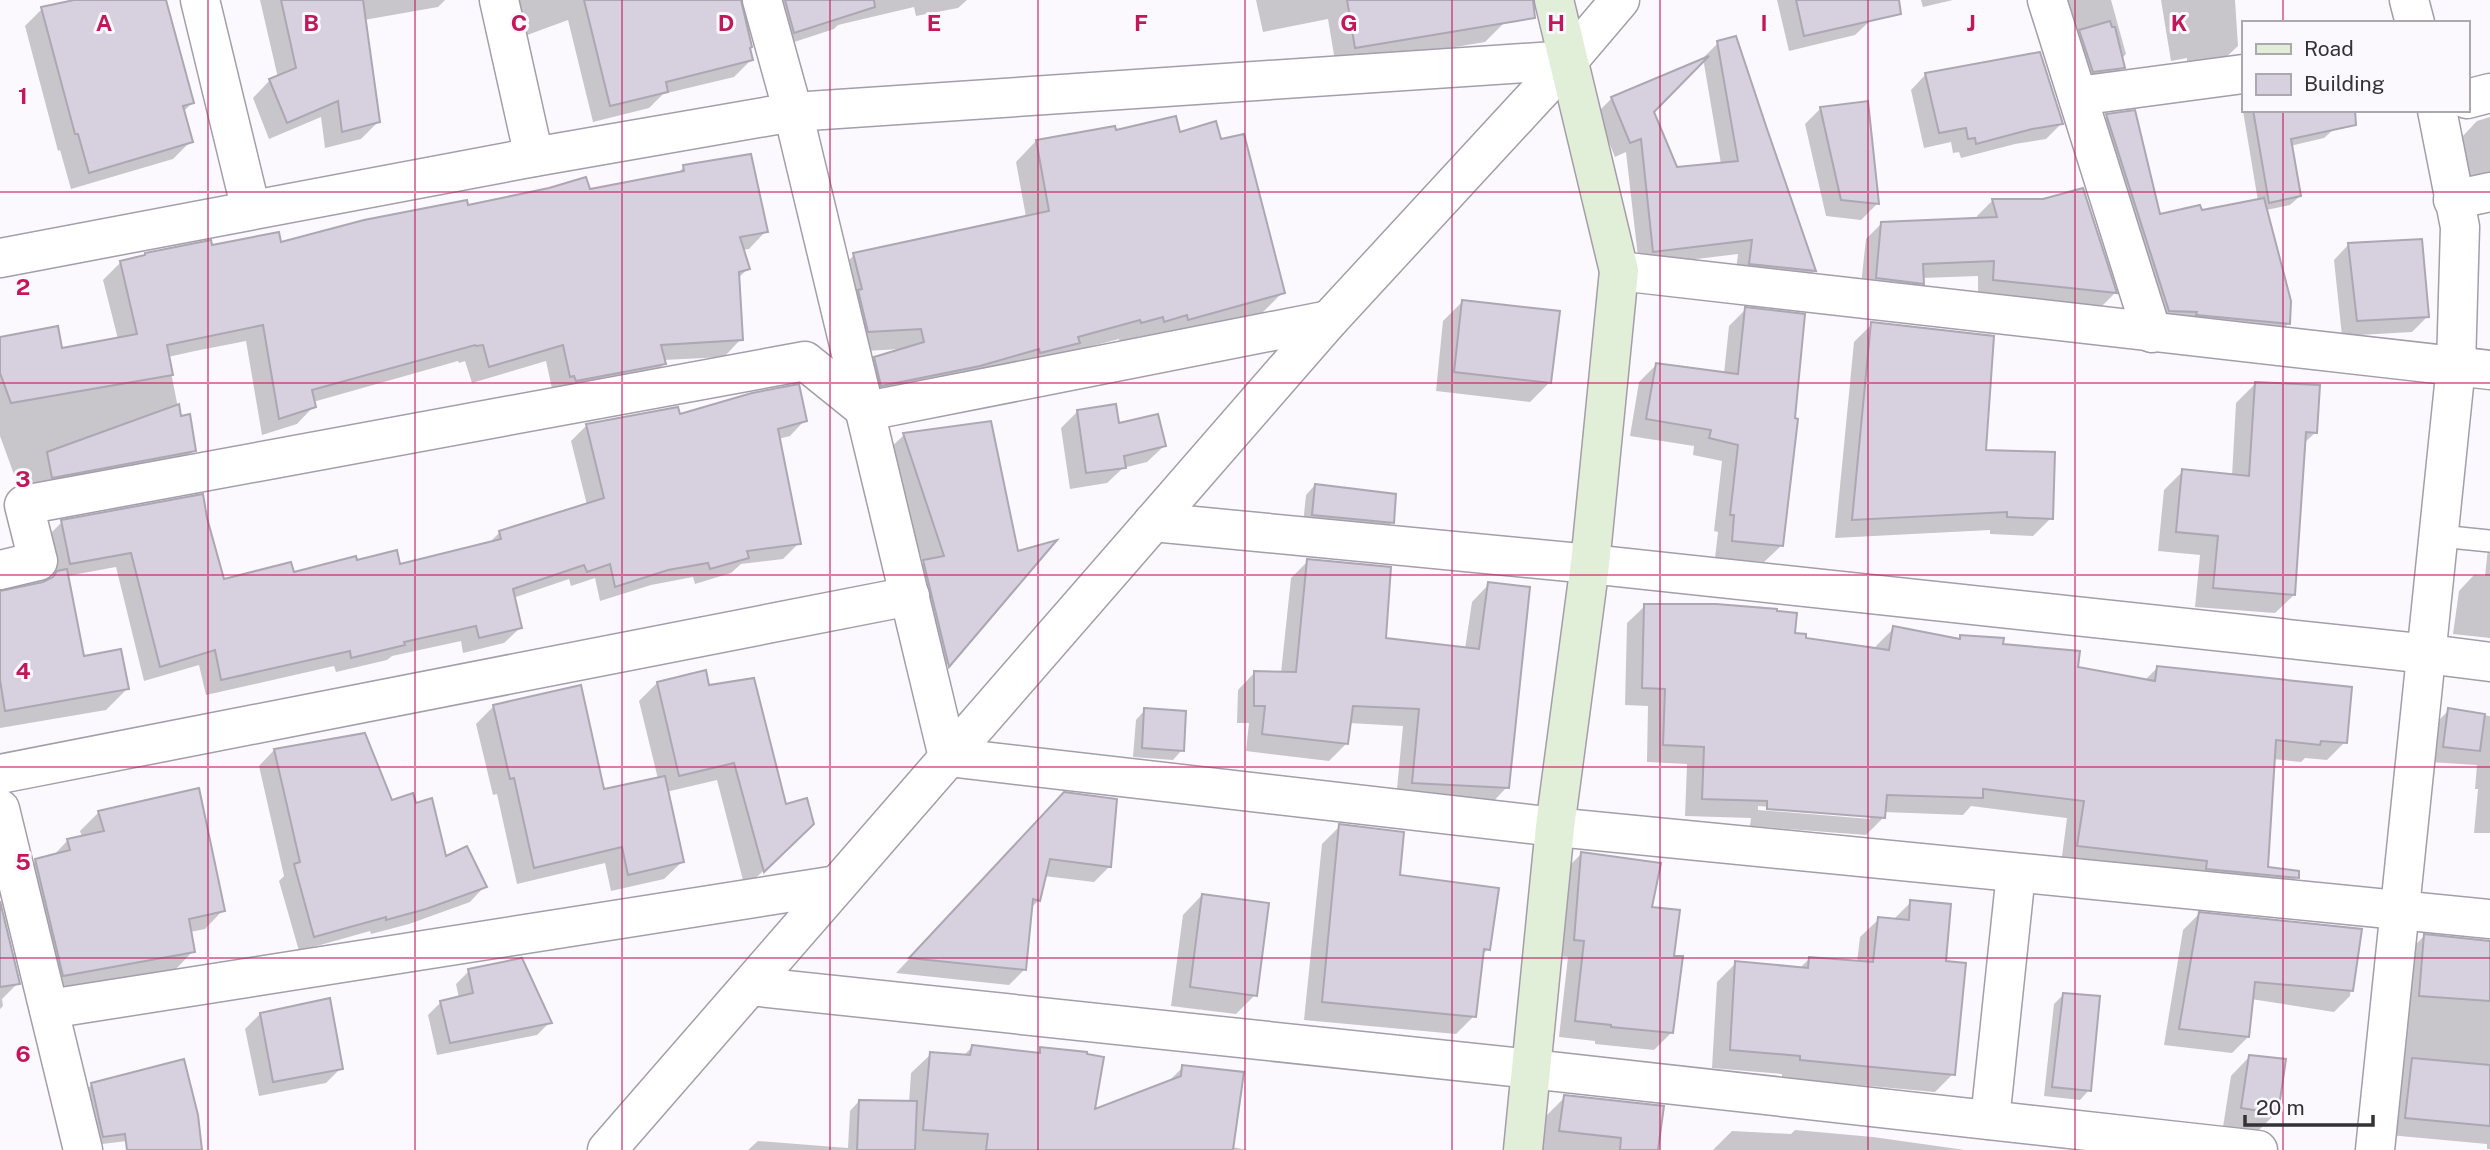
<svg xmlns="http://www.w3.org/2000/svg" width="2490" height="1150" font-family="'Public Sans',sans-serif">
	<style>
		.shadow { fill: #0003; fill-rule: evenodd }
		.building { fill: #d7d0de; stroke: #ada6b3; stroke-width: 2 }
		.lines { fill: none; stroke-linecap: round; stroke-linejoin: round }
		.lane-casing { stroke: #a49daa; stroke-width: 24 }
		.street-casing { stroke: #a49daa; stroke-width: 41 }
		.secondary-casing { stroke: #a49daa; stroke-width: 41 }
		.lane { stroke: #fff; stroke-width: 21 }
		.street { stroke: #fff; stroke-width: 38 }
		.secondary { stroke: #e2efd8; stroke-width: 38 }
		.grid { fill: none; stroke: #c2185b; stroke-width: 2; stroke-opacity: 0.55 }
		.grid-label { font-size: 23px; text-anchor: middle; font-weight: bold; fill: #c2185b; stroke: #fbf8fe; stroke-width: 6; stroke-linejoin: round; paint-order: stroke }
	</style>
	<rect width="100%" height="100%" fill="#fbf8fe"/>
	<g class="shadow">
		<polygon points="79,0 165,0 192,103 183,112 191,141 173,159 71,189 60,150 58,151 25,26 42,9"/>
		<polygon points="260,0 445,0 438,7 364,20 379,121 361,139 325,148 321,117 269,139 253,98 270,80 278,78"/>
		<polygon points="514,0 739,0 751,60 734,77 663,94 649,108 593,122 568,20 511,41"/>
		<polygon points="763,0 967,0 958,8 916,16 914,7 838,25 834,29 779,47"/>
		<polygon points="1256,0 1500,0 1504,23 1485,42 1336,67 1328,19 1263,32"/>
		<polygon points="1777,0 1868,0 1871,20 1855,35 1789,51"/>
		<polygon points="1921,0 1953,0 1923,7"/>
		<polygon points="2058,0 2111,0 2126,54 2121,59 2123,67 2107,83 2077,87"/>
		<polygon points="2161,0 2235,0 2238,46 2222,61 2187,65 2187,58 2171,61"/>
		<polygon points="1734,38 1814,271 1800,286 1735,278 1738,254 1639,266 1626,152 1615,157 1597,113 1612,98 1652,112 1676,169 1721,164 1703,58 1718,43"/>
		<polygon points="1926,74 2061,124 2046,139 2015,144 1961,158 1959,152 1953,153 1951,142 1924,148 1911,90"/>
		<polygon points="2243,104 2243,110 2329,110 2334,129 2324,138 2290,146 2300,196 2290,205 2266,210 2288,324 2274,338 2155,325 2093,130 2107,116 2159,216 2200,212 2258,201 2242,105"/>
		<polygon points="1821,108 1877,204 1861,220 1826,216 1805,124"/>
		<polygon points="2490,117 2490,197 2472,187 2461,138 2477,121"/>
		<polygon points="1115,132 1179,135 1219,141 1283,292 1262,313 1168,340 1144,341 1142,336 1120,342 1119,339 861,406 854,379 875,358 901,349 848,352 833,276 854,255 1026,217 1016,162 1036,141"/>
		<polygon points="684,167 766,231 749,249 742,250 748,269 737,279 741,339 724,357 663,360 664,364 647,381 553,393 546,361 472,383 465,361 459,363 458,361 313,402 314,406 297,424 262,435 246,341 195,351 168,357 180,418 194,450 176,468 20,491 0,436 0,338 60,350 118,339 103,280 121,262 210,247 280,245 466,207 588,191 677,174"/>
		<polygon points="2082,190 2115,293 2099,309 1978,296 1978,276 1922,278 1922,283 1906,299 1860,294 1866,239 1882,223 1978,220 1977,216 1993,200 2043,201"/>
		<polygon points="2349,244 2428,316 2412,332 2342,336 2334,260"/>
		<polygon points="1462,302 1550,382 1530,402 1436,391 1443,321"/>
		<polygon points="1746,309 1782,545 1764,562 1715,558 1718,532 1714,531 1722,461 1693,455 1694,446 1630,436 1639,382 1656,365 1724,374 1729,326"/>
		<polygon points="1872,324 1984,451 2051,518 2033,536 1990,534 1990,530 1835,538 1854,342"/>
		<polygon points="2255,384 2316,432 2303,444 2294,595 2275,613 2195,607 2200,555 2158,551 2164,490 2183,471 2232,476 2236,403"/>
		<polygon points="1078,411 1118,425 1164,446 1147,462 1123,468 1107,483 1070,489 1061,428"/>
		<polygon points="679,416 805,420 790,436 778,439 799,543 783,559 741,564 731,573 695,584 693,577 651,585 600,601 595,578 571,586 569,579 513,598 520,628 504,643 463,653 461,641 392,656 387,660 336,672 334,666 206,695 199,665 144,681 116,567 67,576 82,658 127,689 106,710 0,728 0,593 49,581 54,576 46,538 62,522 222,581 292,574 356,562 398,566 488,544 499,533 587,505 571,441 587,425"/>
		<polygon points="904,435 1017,553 1052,543 931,682 906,579 923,563 886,452"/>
		<polygon points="1315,485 1392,522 1383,532 1303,524 1306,495"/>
		<polygon points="2490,529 2490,638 2453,634 2459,591 2474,575 2485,576"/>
		<polygon points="1308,561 1384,639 1465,649 1472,602 1489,584 1507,787 1490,805 1396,799 1403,726 1349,723 1347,743 1329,761 1246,751 1249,723 1237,723 1238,690 1255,672 1281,673 1291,578"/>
		<path d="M 1645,606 L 1793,635 L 1804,640 L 1875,650 L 1876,646 L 1894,628 L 1957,640 L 1960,637 L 2001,645 L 2076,668 L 2144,681 L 2157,668 L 2345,742 L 2327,760 L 2305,758 L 2301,762 L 2273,759 L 2266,869 L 2297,877 L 2279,895 L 2061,864 L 2067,818 L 1971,806 L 1963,815 L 1884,812 L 1884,817 L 1866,835 L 1750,826 L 1751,818 L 1685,816 L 1687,764 L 1647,762 L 1648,706 L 1625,705 L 1627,623 ZM 1758,806 L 1870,815 L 1870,819 L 1758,810 Z"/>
		<polygon points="657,683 708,687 794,842 745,888 717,780 666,792 682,862 664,879 611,891 605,863 517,884 497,794 493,795 476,724 494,706 602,791 658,779 639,701"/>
		<polygon points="1145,710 1182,750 1173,760 1133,757 1136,720"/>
		<polygon points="2449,710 2490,716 2490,833 2474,833 2478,789 2475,789 2477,765 2429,762 2433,726"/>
		<polygon points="274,750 391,802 445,859 485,886 470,902 409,924 371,934 370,931 299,951 279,881 284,876 259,766"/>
		<polygon points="1049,810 1109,867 1094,882 1044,876 1039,900 1031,908 1024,970 1009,985 896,973"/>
		<polygon points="99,812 223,910 205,929 190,932 193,951 175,970 45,993 17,879 36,860 52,857 68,840 82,837 80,831"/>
		<polygon points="1340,826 1398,876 1488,949 1481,956 1474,1016 1456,1034 1304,1020 1322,844"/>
		<polygon points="1582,853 1650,908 1672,957 1671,1033 1654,1050 1595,1044 1595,1041 1559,1037 1568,957 1558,956 1565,870"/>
		<polygon points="1202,895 1255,995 1236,1014 1171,1006 1183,915"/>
		<polygon points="1911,902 1944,963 1953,1074 1935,1092 1782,1078 1782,1074 1712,1068 1717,982 1736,963 1799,969 1809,959 1857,963 1860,937 1879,919 1893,920"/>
		<polygon points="0,909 18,983 2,999 3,1006 0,1009"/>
		<polygon points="2199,914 2360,931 2350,996 2334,1012 2251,999 2248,1037 2232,1053 2164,1045 2183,930"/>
		<polygon points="2424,936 2490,942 2490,1149 2487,1149 2487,1144 2389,1135 2407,953"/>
		<polygon points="469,971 550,1022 537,1035 437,1055 428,1015 441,1002 459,998 456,984"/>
		<polygon points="2064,994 2089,1090 2080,1100 2044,1096 2054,1004"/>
		<polygon points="260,1014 341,1068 326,1083 259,1096 245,1029"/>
		<polygon points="972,1047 1036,1054 1041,1049 1093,1112 1167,1083 1183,1067 1232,1147 1248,1150 748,1150 758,1141 848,1148 850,1111 859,1101 909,1103 911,1073 931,1054 963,1056"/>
		<polygon points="2250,1056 2276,1113 2257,1132 2223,1127 2231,1076"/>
		<polygon points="183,1061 127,1141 94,1145 83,1094 92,1084"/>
		<polygon points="1565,1097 1656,1150 1540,1150 1545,1117"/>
		<polygon points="1795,1130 1873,1137 1965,1150 1713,1150 1732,1131 1791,1134"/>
	</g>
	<g class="building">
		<polygon points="74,0 166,0 194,103 183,106 193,142 89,173 78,134 75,134 41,7"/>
		<polygon points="281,0 363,0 380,122 342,132 338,101 287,123 269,79 296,68"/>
		<polygon points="584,0 741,0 752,47 750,48 753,60 666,82 668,92 610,106"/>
		<polygon points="785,0 874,0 875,7 794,33"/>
		<polygon points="1347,0 1533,0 1535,18 1355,48"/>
		<polygon points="1796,0 1899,0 1901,14 1804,36"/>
		<polygon points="2110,21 2112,27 2115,27 2125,68 2093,72 2079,30"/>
		<polygon points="1736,36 1766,126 1816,271 1749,264 1752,240 1653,252 1641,139 1630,143 1611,97 1709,56 1654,112 1677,167 1738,161 1717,41"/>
		<polygon points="2040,52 2063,124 2032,129 1976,144 1975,138 1968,139 1966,128 1939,133 1925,73"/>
		<polygon points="1868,101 1879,204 1841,200 1820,107"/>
		<polygon points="2135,110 2160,214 2200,205 2202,210 2264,198 2291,301 2290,324 2196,315 2197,312 2169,311 2106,114"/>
		<polygon points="2253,110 2355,110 2356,125 2291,139 2301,196 2269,203"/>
		<polygon points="1176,116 1180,132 1216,121 1221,139 1244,134 1285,293 1188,320 1187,315 1164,322 1163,317 1141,323 1140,320 1078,337 1080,343 1040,353 1039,349 980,366 881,386 874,357 924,342 921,329 868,332 858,290 862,289 853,253 1049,211 1036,140 1115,126 1116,130"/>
		<polygon points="751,154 768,232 740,237 750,269 739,272 743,340 661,345 666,364 576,381 574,376 570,377 563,345 489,367 483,345 476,346 475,345 312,390 316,407 279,419 263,325 167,345 173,375 11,403 0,373 0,337 58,326 62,348 137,334 120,261 145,255 145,253 211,240 212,245 279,232 281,242 364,220 467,200 468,205 549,188 586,177 590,189 684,171 683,165"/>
		<polygon points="2083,188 2117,293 1993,280 1994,261 1923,264 1924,284 1876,278 1881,222 1997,217 1992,199 2043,199"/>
		<polygon points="2422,239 2429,317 2357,321 2348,243"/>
		<polygon points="1462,300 1560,311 1551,383 1454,372"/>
		<polygon points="1745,307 1805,314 1795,418 1798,419 1783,546 1732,541 1734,515 1730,515 1738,445 1709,438 1711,430 1646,419 1656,363 1738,374"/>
		<polygon points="1871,322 1994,336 1986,450 2055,452 2053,519 2007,517 2007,512 1852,520"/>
		<polygon points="2255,382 2320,385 2317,433 2306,432 2295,595 2213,588 2218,536 2176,532 2182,469 2249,476"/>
		<polygon points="799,384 807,421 778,429 801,544 747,551 749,558 710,569 708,563 668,570 615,587 610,564 587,572 584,565 513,589 522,628 479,638 476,626 404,642 405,645 351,658 350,651 221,680 215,650 160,667 131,553 70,564 61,520 203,494 207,518 224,579 291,562 294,572 356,556 357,560 397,550 400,564 501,539 499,531 604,498 586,424 678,407 680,414 752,393"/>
		<polygon points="179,404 181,416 190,414 196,451 52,478 47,452"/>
		<polygon points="1116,404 1119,423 1158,414 1166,446 1124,456 1126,468 1086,473 1077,410"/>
		<polygon points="991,421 1018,551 1057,540 949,667 923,560 944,556 903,433"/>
		<polygon points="1315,484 1396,494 1394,523 1312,515"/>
		<polygon points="1307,559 1391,567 1386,638 1479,649 1488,582 1530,587 1509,788 1412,783 1419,709 1353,706 1348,744 1262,734 1265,706 1254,706 1254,671 1296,672"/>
		<polygon points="67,569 84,656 121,649 129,689 5,711 0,680 0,591 43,582 53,577 57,571"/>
		<polygon points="1644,604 1716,604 1777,609 1777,611 1797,613 1795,633 1806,634 1806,638 1889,650 1893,626 1960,639 1960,635 2004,638 2003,644 2080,651 2078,667 2155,681 2157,666 2352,687 2347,743 2321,741 2320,745 2276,740 2268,867 2299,871 2299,878 2206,869 2207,861 2077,846 2084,801 1983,789 1983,798 1887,795 1885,818 1767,809 1767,801 1702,799 1704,747 1663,745 1665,689 1642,688"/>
		<polygon points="706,670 709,685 754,678 786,804 807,798 814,824 764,872 734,763 679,776 657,682"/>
		<polygon points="581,685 604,789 665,776 684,862 628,875 622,847 534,868 514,778 510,779 493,705"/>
		<polygon points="1144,708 1186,711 1184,751 1142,748"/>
		<polygon points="2448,708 2485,714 2480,751 2443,747"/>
		<polygon points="365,733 392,800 413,793 416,803 432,798 446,856 467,846 487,887 426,909 386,920 386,917 314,937 294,864 300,862 274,749"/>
		<polygon points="199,788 225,911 189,919 195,952 63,976 35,859 70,850 67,839 104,831 98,811"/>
		<polygon points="1064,792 1117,799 1111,867 1050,859 1040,901 1033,899 1026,970 909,958"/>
		<polygon points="1339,824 1404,832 1400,875 1499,888 1490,950 1484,949 1476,1017 1322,1002"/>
		<polygon points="1581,852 1661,863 1652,907 1680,910 1674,956 1683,956 1673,1033 1611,1027 1611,1025 1575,1021 1584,941 1574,940"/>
		<polygon points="1202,894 1269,903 1257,996 1190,987"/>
		<polygon points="1910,900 1951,904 1946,961 1966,963 1955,1075 1800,1060 1800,1056 1730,1050 1735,961 1808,968 1809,957 1873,962 1878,917 1909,920"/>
		<polygon points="0,901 20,984 0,987"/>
		<polygon points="2199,912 2362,929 2353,991 2255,982 2249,1037 2179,1029"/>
		<polygon points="2424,934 2490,941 2490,1001 2419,996"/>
		<polygon points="522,958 552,1023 450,1043 440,1001 473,993 468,969"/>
		<polygon points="2063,993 2100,996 2091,1091 2052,1087"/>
		<polygon points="330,998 343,1069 273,1082 260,1013"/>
		<polygon points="972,1045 1040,1053 1040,1047 1087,1052 1087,1054 1104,1057 1095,1109 1181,1076 1182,1065 1244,1072 1233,1150 986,1150 988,1134 923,1130 930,1052 970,1055"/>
		<polygon points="2249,1055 2286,1059 2278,1114 2241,1108"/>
		<polygon points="2412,1058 2490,1065 2490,1126 2405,1118"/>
		<polygon points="184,1059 198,1115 202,1150 127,1150 125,1134 103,1137 91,1083"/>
		<polygon points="1564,1095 1664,1106 1658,1150 1620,1150 1621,1138 1559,1131"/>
		<polygon points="859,1100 917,1101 915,1150 857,1150"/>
	</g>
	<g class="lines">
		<defs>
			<polyline id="lane" points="2440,536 2490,541"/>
			<g id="street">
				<polyline points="200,0 251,210"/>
				<polyline points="499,0 534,157"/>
				<polyline points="762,0 793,112 948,757 1555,827 2490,919"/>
				<polyline points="2047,0 2152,333"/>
				<polyline points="2409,0 2415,23"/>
				<polyline points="2078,96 2243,74"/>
				<polyline points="2467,99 2490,93"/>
				<polyline points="2453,200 2490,192"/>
				<polyline points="0,258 534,157 793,112 1569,60"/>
				<polyline points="1619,271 2490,370"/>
				<polyline points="1153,522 1590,564 2428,654 2490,662"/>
				<polyline points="0,570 38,561 24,505 805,361 867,411 1329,320"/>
				<polyline points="0,774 910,596"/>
				<polyline points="0,809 83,1150"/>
				<polyline points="750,986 1531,1069 2258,1150"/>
				<polyline points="49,1009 837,885"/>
				<polyline points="1990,1120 2016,873"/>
				<polyline points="607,1150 1329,320 1569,60 1620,0"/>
				<polyline points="2375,1150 2456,366 2460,227 2437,110"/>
			</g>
			<polyline id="secondary" points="1523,1150 1555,827 1590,564 1619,271 1554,0"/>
		</defs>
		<use href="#lane" class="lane-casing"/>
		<use href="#street" class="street-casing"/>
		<use href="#secondary" class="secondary-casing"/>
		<use href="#lane" class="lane"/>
		<use href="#street" class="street"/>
		<use href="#secondary" class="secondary"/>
	</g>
	<path class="grid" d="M 208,0 L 208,1150M 415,0 L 415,1150M 622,0 L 622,1150M 830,0 L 830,1150M 1038,0 L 1038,1150M 1245,0 L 1245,1150M 1452,0 L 1452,1150M 1660,0 L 1660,1150M 1868,0 L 1868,1150M 2075,0 L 2075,1150M 2283,0 L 2283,23M 2283,110 L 2283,1150M 0,192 L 2490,192M 0,383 L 2490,383M 0,575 L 2490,575M 0,767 L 2490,767M 0,958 L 2490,958"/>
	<g class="grid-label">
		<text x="104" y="31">A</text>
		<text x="311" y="31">B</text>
		<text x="519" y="31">C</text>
		<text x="726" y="31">D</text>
		<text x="934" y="31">E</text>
		<text x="1141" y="31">F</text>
		<text x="1349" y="31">G</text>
		<text x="1556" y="31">H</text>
		<text x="1764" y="31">I</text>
		<text x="1971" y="31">J</text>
		<text x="2179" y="31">K</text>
		<text x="23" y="104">1</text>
		<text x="23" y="295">2</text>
		<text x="23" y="487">3</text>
		<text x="23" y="679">4</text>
		<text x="23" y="870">5</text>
		<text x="23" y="1062">6</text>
	</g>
	<rect x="2242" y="21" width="228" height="91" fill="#fbf8fe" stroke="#aca9ae" stroke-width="2"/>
	<rect x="2256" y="44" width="35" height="10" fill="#e2efd8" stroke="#aca9ae" stroke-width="2"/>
	<text x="2304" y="56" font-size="21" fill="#353237">Road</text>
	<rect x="2256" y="74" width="35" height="21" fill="#d7d0de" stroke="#aca9ae" stroke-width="2"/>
	<text x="2304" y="91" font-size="21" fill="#353237">Building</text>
	<path d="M2245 1115v10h128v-10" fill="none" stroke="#353237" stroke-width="3.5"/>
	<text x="2256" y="1115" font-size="21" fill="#353237" stroke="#fbf8fe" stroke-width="5" paint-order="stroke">20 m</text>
</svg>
